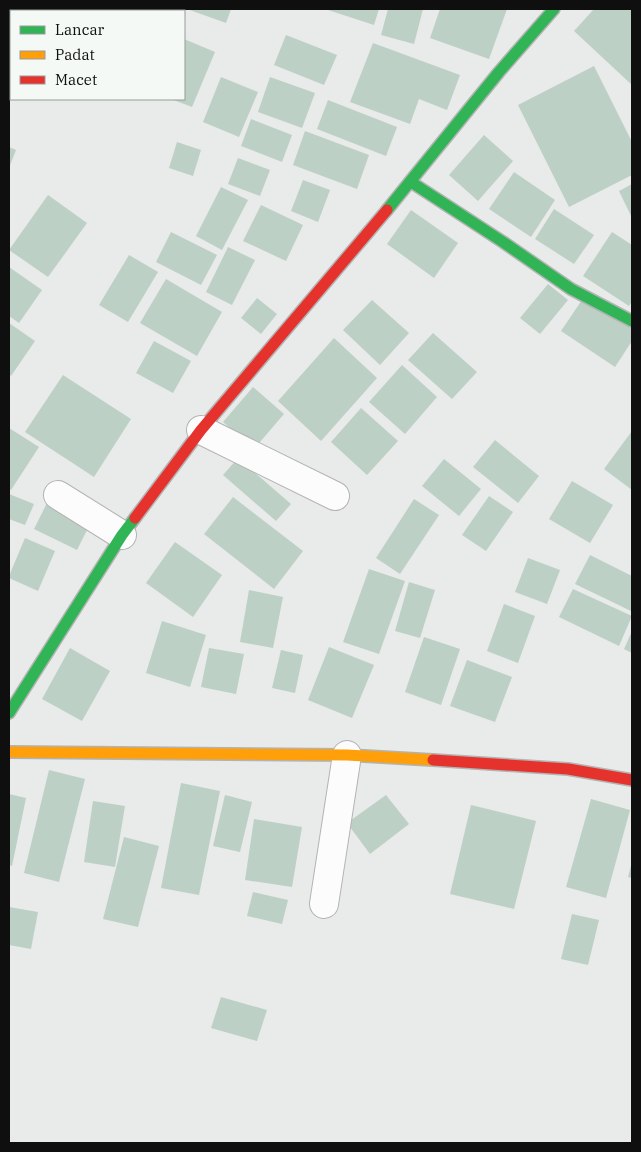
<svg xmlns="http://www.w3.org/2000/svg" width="641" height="1152" font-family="'IBM Plex Serif',serif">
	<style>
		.building { fill: #bdd0c6 }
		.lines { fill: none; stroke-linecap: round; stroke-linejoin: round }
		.street-casing { stroke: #b2b3b2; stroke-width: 30 }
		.fast-casing { stroke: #b2b3b2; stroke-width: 14 }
		.slow-casing { stroke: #b2b3b2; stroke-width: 14 }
		.jam-casing { stroke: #b2b3b2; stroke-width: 14 }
		.street { stroke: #fcfcfc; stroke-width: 28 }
		.fast { stroke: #30b455; stroke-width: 11 }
		.slow { stroke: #ff9f0a; stroke-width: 11 }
		.jam { stroke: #e5322d; stroke-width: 11 }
	</style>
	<rect width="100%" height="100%" fill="#e8ebe9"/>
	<g class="building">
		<polygon points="187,9 231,9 226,23"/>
		<polygon points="325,9 379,9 374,25"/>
		<polygon points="388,9 423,9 414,44 381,35"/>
		<polygon points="440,9 507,9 489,59 430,38"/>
		<polygon points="594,9 631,9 632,10 632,85 574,31"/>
		<polygon points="286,35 337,55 324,85 274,65"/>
		<polygon points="184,39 215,52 192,107 171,99 184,99"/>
		<polygon points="373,43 460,75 447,110 419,99 410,124 350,102"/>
		<polygon points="594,66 632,142 632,175 569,207 518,105"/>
		<polygon points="221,77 258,92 239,137 203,122"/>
		<polygon points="270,77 315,93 302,128 258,112"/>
		<polygon points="328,100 397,127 386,156 317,129"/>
		<polygon points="251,119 292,135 282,162 241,146"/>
		<polygon points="305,131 369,155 357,189 293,165"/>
		<polygon points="484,135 513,161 478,201 449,175"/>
		<polygon points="177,142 201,150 193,176 169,168"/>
		<polygon points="9,147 16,150 9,168"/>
		<polygon points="238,158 270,170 260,196 228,184"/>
		<polygon points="514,172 555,200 531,237 489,209"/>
		<polygon points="303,180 330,190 318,222 291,211"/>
		<polygon points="632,184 632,218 619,191"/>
		<polygon points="221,187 248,200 222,250 196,236"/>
		<polygon points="48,195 87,223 48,277 9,250"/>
		<polygon points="261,205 303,225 286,261 243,241"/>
		<polygon points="554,209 594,235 574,264 535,239"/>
		<polygon points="411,210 458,243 434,278 387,244"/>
		<polygon points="171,232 217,255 201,285 156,262"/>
		<polygon points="612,232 632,245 632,301 629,306 583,276"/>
		<polygon points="228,247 255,260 232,305 206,292"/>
		<polygon points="129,255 158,272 128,322 99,305"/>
		<polygon points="9,267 42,290 19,323 9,316"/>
		<polygon points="166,279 222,312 197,356 140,323"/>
		<polygon points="548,284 568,300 540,334 520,318"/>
		<polygon points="584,297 632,329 632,341 615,367 561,331"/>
		<polygon points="257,298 277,314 261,334 241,318"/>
		<polygon points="372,300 409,333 380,365 343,330"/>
		<polygon points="9,323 35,341 11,376 9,374"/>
		<polygon points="433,333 477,372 452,399 408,360"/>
		<polygon points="334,338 377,378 321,441 278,401"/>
		<polygon points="154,341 191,361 173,393 136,373"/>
		<polygon points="402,365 437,397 405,434 369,402"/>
		<polygon points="63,375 131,419 94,477 25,432"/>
		<polygon points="253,387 284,414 254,449 223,422"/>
		<polygon points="361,408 398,441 367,475 331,442"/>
		<polygon points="9,428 39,447 11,490 9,488"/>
		<polygon points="632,431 632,490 604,469"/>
		<polygon points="495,440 539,476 518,503 473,467"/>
		<polygon points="238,458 291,504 276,521 223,475"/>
		<polygon points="444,459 481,489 459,516 422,486"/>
		<polygon points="572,481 613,505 590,543 549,519"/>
		<polygon points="9,494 34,504 25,525 9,519"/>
		<polygon points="489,496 513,512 486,551 462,535"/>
		<polygon points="50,497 93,518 77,550 34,529"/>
		<polygon points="233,497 303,551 274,589 204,534"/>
		<polygon points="414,499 439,515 400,574 376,558"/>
		<polygon points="25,538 55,551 38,591 9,578 9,576"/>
		<polygon points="175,542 222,575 193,617 146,583"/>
		<polygon points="590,555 632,576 632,609 631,611 575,584"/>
		<polygon points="528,558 560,570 547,604 515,592"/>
		<polygon points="369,569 405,581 379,654 343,642"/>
		<polygon points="409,582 435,590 420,638 395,631"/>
		<polygon points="573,589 632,616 619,646 559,617"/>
		<polygon points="249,590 283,597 273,648 240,642"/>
		<polygon points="504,604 535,616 518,663 487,651"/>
		<polygon points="162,621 206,635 190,687 146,673"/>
		<polygon points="632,631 632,653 624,649"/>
		<polygon points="424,637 460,649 441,705 405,692"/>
		<polygon points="329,647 374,665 352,718 308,700"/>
		<polygon points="70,648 110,671 82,721 42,699"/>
		<polygon points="209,648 244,654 236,694 201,687"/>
		<polygon points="281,650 303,655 295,693 272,688"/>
		<polygon points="467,660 512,677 495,722 450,706"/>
		<polygon points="49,770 85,779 59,882 24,873"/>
		<polygon points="181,783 220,791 199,895 161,888"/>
		<polygon points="9,794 26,798 12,866 9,865"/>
		<polygon points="225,795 252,802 240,852 213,846"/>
		<polygon points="386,795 409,824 370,854 347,823"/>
		<polygon points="591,799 630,810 606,898 566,887"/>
		<polygon points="93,801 125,806 115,867 84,862"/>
		<polygon points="471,805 536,821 514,909 450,894"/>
		<polygon points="254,819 302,827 292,887 245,880"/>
		<polygon points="124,837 159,846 138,927 103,919"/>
		<polygon points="632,862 632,878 628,877"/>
		<polygon points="253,892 288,900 282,924 247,916"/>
		<polygon points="9,907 38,912 31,949 9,945"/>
		<polygon points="572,914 599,920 588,965 561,959"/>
		<polygon points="221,997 267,1010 257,1041 211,1028"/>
	</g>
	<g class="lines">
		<defs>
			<g id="street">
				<polyline points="201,430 335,496"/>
				<polyline points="58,495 122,535"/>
				<polyline points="324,904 347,755"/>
			</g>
			<g id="fast">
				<polyline points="411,182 503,242 571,289 632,321"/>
				<polyline points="387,210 499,72 554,9"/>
				<polyline points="9,713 122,535 135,518"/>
			</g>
			<polyline id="slow" points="9,752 347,755 433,760"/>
			<g id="jam">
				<polyline points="135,518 201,430 387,210"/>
				<polyline points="433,760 568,769 632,780"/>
			</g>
		</defs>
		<use href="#street" class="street-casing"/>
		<use href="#fast" class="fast-casing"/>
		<use href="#slow" class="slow-casing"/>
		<use href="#jam" class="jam-casing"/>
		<use href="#street" class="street"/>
		<use href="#fast" class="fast"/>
		<use href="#slow" class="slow"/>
		<use href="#jam" class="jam"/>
	</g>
	<rect width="641" height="1152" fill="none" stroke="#0e0f0e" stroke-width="20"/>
	<rect x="10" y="10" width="175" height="90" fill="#f4f9f6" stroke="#989b99"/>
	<rect x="20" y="26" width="25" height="8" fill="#30b455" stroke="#989b99"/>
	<text x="55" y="35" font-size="15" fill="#0e0f0e">Lancar</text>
	<rect x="20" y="51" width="25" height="8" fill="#ff9f0a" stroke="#989b99"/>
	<text x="55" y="60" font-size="15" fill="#0e0f0e">Padat</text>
	<rect x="20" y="76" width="25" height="8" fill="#e5322d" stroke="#989b99"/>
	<text x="55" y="85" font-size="15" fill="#0e0f0e">Macet</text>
</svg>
